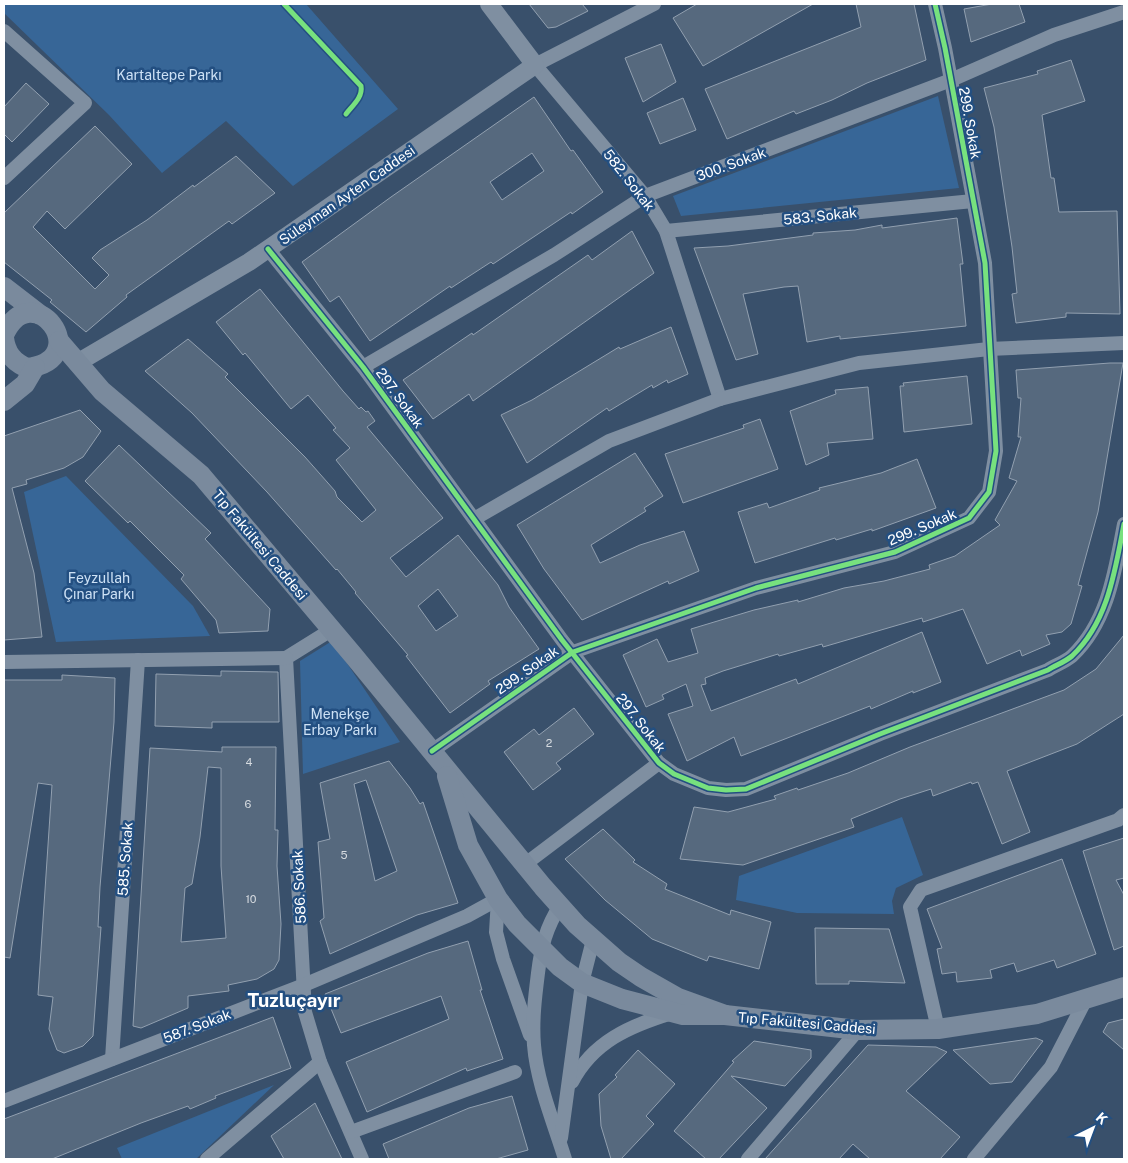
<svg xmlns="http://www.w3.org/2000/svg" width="1128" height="1163" font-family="'Public Sans',sans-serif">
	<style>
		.green { fill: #376697 }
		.building { fill: #56697e; stroke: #92a0b0; fill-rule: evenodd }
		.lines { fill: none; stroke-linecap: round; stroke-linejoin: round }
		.minor { stroke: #7f8fa1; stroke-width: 14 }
		.tertiary { stroke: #7f8fa1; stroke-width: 18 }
		.secondary { stroke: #7a8a9d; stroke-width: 20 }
		.cycleway-casing { stroke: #234f81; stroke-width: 8 }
		.cycleway { stroke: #77e17e; stroke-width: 5 }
		.labels { text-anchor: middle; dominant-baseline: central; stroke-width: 5; stroke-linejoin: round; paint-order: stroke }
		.number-label { font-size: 11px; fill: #d5dadf }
		.park-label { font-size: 14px; fill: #cde1f5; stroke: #234f81 }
		.street-label { font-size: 14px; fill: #fff; stroke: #234f81 }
		.district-label { font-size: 19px; font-weight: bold; fill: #fff; stroke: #234f81 }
	</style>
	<rect width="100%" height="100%" fill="#39506b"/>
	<g class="green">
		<polygon points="5,4 306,4 398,109 293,186 226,121 162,173 109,115 4,13"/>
		<polygon points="938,96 959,188 681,216 673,196"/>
		<polygon points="66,476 193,606 210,636 56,642 24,492"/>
		<polygon points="332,641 400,742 303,774 300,661"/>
		<polygon points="902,817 923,875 896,888 892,901 894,914 797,913 736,900 739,876"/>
		<polygon points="274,1085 196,1159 122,1159 117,1148"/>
	</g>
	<g class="building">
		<polygon points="529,4 582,4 588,11 556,27 548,28"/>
		<polygon points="697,4 813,4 703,66 673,18"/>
		<polygon points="856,4 914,4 926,60 867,83 832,100 796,114 794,111 727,139 705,89 861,27"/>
		<polygon points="992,4 1019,4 1025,22 971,42 964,9"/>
		<polygon points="661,44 676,82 643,102 625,58"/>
		<polygon points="1071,60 1085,101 1042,115 1051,178 1054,178 1059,212 1117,211 1120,314 1066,313 1066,317 1016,323 1012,294 1017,293 1012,247 994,127 984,88 1038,74 1037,71"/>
		<polygon points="26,83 49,104 12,142 4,134 4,107"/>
		<path d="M 534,97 L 571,151 L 573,150 L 603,192 L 572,214 L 571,212 L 493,264 L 491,262 L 451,288 L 450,286 L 370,341 L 339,296 L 330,302 L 302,262 L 391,197 ZM 532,153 L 544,171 L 502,200 L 490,182 Z"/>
		<polygon points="683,98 696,130 660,144 647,113"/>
		<polygon points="95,126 132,164 65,229 47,211 33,227 95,289 109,275 92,258 100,250 147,220 193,185 194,187 236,156 275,193 232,224 229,221 126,295 127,297 86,332 50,302 52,300 4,262 4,213"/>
		<polygon points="957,218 963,264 960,264 966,326 840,339 840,336 807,342 798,286 784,287 743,294 758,354 736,360 694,248 728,246 813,235 813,233 855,230 882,225 882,228"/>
		<polygon points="632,231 654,273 473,401 469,394 433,419 403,380 472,333 473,335 588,255 592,260"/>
		<path d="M 260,289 L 343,391 L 359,409 L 361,407 L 366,412 L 368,411 L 375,421 L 367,427 L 443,518 L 390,558 L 406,577 L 458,535 L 498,585 L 509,607 L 539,649 L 488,681 L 490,684 L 450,713 L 406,656 L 408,655 L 355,593 L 356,592 L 337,569 L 336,570 L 267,492 L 192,413 L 145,371 L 188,339 L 228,374 L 225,377 L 305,457 L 335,491 L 337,497 L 362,522 L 376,510 L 336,460 L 350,448 L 333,430 L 336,428 L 308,395 L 291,409 L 245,353 L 243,355 L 216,322 ZM 438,589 L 458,616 L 436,631 L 418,606 Z"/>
		<polygon points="671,327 688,374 668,383 667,380 653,388 652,385 609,411 607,408 527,463 501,415 532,400 619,347 620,349"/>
		<polygon points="1110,363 1123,363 1098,512 1078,585 1082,586 1071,624 1062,632 1046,635 1050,644 1022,656 1020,650 987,664 963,609 923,622 922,618 823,647 822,644 779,656 778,654 723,671 705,678 706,684 701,685 711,711 796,679 798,684 922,632 941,682 913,693 913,691 871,709 870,706 741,756 734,737 687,761 668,714 693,706 686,684 662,695 664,699 646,707 623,655 657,639 668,662 698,653 691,629 754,610 798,600 798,602 844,588 884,581 930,569 929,565 955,556 1000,525 995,520 1017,481 1009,478 1021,437 1018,437 1021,398 1018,398 1016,370"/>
		<polygon points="967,376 972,424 904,432 900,386 904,386 903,383"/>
		<polygon points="868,387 873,439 827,443 829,455 806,465 790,411 836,394 835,390"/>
		<polygon points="80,410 101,431 83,457 64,468 26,480 27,484 12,488 34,573 42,637 4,640 4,436"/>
		<polygon points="760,419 778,469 683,503 665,454 744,428 743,425"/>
		<polygon points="119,445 211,533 205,539 270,609 268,631 219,633 216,620 181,579 184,575 130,521 128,523 85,481"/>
		<polygon points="635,453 663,496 644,508 646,511 591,545 600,563 640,545 684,531 699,571 669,584 668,581 582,620 544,569 517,525"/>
		<polygon points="917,459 936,508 872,531 872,529 836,540 835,538 755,563 738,512 767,503 769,508 820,490 819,488 881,473"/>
		<polygon points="1124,635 1124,714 1077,744 1007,771 1030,832 1002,844 978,782 972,784 971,782 933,796 931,789 900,799 851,819 854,827 743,865 680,859 694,807 728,812 776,799 774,796 797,788 798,790 848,773 910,747 1064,690 1096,669"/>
		<polygon points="221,671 278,672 279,722 212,722 212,728 155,726 156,674 221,676"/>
		<polygon points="62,675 115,678 114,722 100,887 98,927 101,927 93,1036 83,1046 64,1053 57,1050 49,1029 53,997 38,995 52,785 38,783 10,958 4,957 4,680 62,680"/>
		<polygon points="574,708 594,734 556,763 561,769 533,790 504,752 534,729 539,735"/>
		<path d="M 222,747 L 276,747 L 275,830 L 278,830 L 277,866 L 281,924 L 279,960 L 274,969 L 257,979 L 228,985 L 229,991 L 188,996 L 188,1008 L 141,1028 L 133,1026 L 150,748 L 222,752 ZM 208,767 L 221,768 L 221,866 L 226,938 L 181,942 L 185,888 L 192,884 L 200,837 Z"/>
		<path d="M 389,761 L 410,788 L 420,804 L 423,802 L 458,903 L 417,915 L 330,954 L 320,921 L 324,918 L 318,842 L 330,839 L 320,783 ZM 366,780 L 397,871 L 375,881 L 354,784 Z"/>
		<polygon points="603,829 635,860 633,862 667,884 665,889 730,915 731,910 771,922 759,969 709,956 707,961 652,939 605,900 565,859"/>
		<polygon points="1124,838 1124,878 1116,880 1124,895 1124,946 1114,950 1083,851"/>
		<polygon points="1062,859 1096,954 1057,968 1054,960 1017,972 1014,963 990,970 992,978 957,982 956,972 942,974 937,949 942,948 927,909"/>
		<polygon points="815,928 889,929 905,983 849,981 849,984 816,984"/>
		<polygon points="468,941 482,990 480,990 503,1059 467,1071 466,1068 367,1112 346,1062 449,1019 441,996 341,1033 325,994 428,953"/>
		<polygon points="273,1017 291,1068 215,1096 216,1098 190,1109 188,1106 141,1123 52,1159 4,1159 4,1119"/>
		<polygon points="1124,1019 1124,1050 1103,1032 1108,1023"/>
		<polygon points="1036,1038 1043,1041 1012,1082 990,1084 953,1050"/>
		<polygon points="754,1041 811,1050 811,1058 785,1086 731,1076 767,1108 719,1159 706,1159 674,1131 734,1062 732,1061"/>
		<polygon points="868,1045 936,1047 947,1052 906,1091 960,1137 940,1159 870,1159 853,1144 839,1159 765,1159"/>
		<polygon points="638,1050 675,1084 646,1116 654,1124 621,1159 611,1159 601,1126 599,1094 617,1077 615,1075"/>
		<polygon points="512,1096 528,1150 496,1159 389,1159 383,1144 469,1108"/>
		<polygon points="315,1103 342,1159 284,1159 271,1136"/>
	</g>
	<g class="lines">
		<g class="minor">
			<polyline points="654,4 535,65 645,196 666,231 720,399"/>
			<polyline points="4,31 85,103 4,178"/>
			<polyline points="666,231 973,201"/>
			<path d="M 268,249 L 363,367 L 562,640 L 659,763 L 674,774 L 708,788 L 726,790 L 746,789 L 880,734 L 1048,670 C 1056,665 1065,662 1072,656 C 1108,622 1115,571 1124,524"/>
			<polyline points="363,367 554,255 645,196 951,80 1054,35 1124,12"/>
			<polyline points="474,519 609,441 720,399 859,363 989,349 1124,343"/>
			<polyline points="331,630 286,658 305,1012 320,1062 362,1159"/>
			<polyline points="4,662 286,658"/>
			<polyline points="432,751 573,652 756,588 895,552 969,518 989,492 996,451 985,263 945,48 935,4"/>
			<polyline points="524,865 659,763"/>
			<polyline points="498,899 496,932 503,959 530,1035"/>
			<path d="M 560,906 C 546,927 541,948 538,973 C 535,997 532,1021 534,1045 C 537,1083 554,1123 565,1159"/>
			<polyline points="938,1029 910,907 921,890 1118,820 1124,815"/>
			<polyline points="112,1059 138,660"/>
			<path d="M 572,1082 C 593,1042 629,1026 672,1013"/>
			<polyline points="4,1101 304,985 467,916 498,899"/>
			<polyline points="351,1132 515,1072"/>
			<polyline points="561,1138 582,983 593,940"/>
			<polyline points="207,1159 320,1062"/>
			<polyline points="748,1159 858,1030"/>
			<polyline points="974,1159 1051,1067 1087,997"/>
		</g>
		<polyline class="tertiary" points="77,363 249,262 535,65 489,4"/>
		<g class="secondary">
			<polyline points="4,287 39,314"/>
			<path d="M 4,335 C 32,273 97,359 27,368 C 13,362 6,353 4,338"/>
			<polyline points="59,341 102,391 201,475 353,655 543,887 577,925 619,962 641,977 678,998 725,1015"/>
			<polyline points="4,401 25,384 35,367"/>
			<polyline points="447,776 468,845 498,899 517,924 560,967 582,983 622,999 683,1015 725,1015 858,1030 938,1029 1037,1014 1124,987"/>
		</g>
		<defs>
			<g id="cycleway">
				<path d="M 284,4 L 361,86 C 363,97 353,105 346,114"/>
				<path d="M 268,249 L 363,367 L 562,640 L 659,763 L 674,774 L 708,788 L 726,790 L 746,789 L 880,734 L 1048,670 C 1056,665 1065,662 1072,656 C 1108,622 1115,571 1124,524"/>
				<polyline points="432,751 573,652 756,588 895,552 969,518 989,492 996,451 985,263 945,48 935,4"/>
			</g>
		</defs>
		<use href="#cycleway" class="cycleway-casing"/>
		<use href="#cycleway" class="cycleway"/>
	</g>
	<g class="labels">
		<g class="number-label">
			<text x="549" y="743">2</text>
			<text x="249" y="762">4</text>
			<text x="248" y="804">6</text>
			<text x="344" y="855">5</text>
			<text x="251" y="899">10</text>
		</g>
		<g class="park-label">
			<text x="169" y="75">Kartaltepe Parkı</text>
			<text x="99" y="578">Feyzullah<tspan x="99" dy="16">Çınar Parkı</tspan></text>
			<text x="340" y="714">Menekşe<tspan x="340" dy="16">Erbay Parkı</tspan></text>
		</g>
		<g class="street-label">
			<text transform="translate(970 123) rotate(80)">299. Sokak</text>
			<text transform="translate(731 164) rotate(-20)">300. Sokak</text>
			<text transform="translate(629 180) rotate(52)">582. Sokak</text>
			<text transform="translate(347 195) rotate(-35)">Süleyman Ayten Caddesi</text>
			<text transform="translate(820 216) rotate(-6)">583. Sokak</text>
			<text transform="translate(400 398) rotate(54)">297. Sokak</text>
			<text transform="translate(922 527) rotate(-23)">299. Sokak</text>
			<text transform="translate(260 545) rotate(50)">Tıp Fakültesi Caddesi</text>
			<text transform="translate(527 670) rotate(-35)">299. Sokak</text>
			<text transform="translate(641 723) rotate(52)">297. Sokak</text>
			<text transform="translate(125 859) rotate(-86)">585. Sokak</text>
			<text transform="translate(299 887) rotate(-93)">586. Sokak</text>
			<text transform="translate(807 1023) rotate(5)">Tıp Fakültesi Caddesi</text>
			<text transform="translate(197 1026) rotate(-21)">587. Sokak</text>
		</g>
		<g class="district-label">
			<text x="294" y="1000">Tuzluçayır</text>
		</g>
	</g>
	<rect width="1128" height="1163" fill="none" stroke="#ffffff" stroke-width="10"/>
	<g transform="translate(1093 1128) rotate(42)" stroke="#234f81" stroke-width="4" paint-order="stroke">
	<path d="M0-4L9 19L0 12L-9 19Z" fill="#ffffff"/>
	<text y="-8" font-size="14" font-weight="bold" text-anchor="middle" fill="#ffffff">K</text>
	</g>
</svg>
